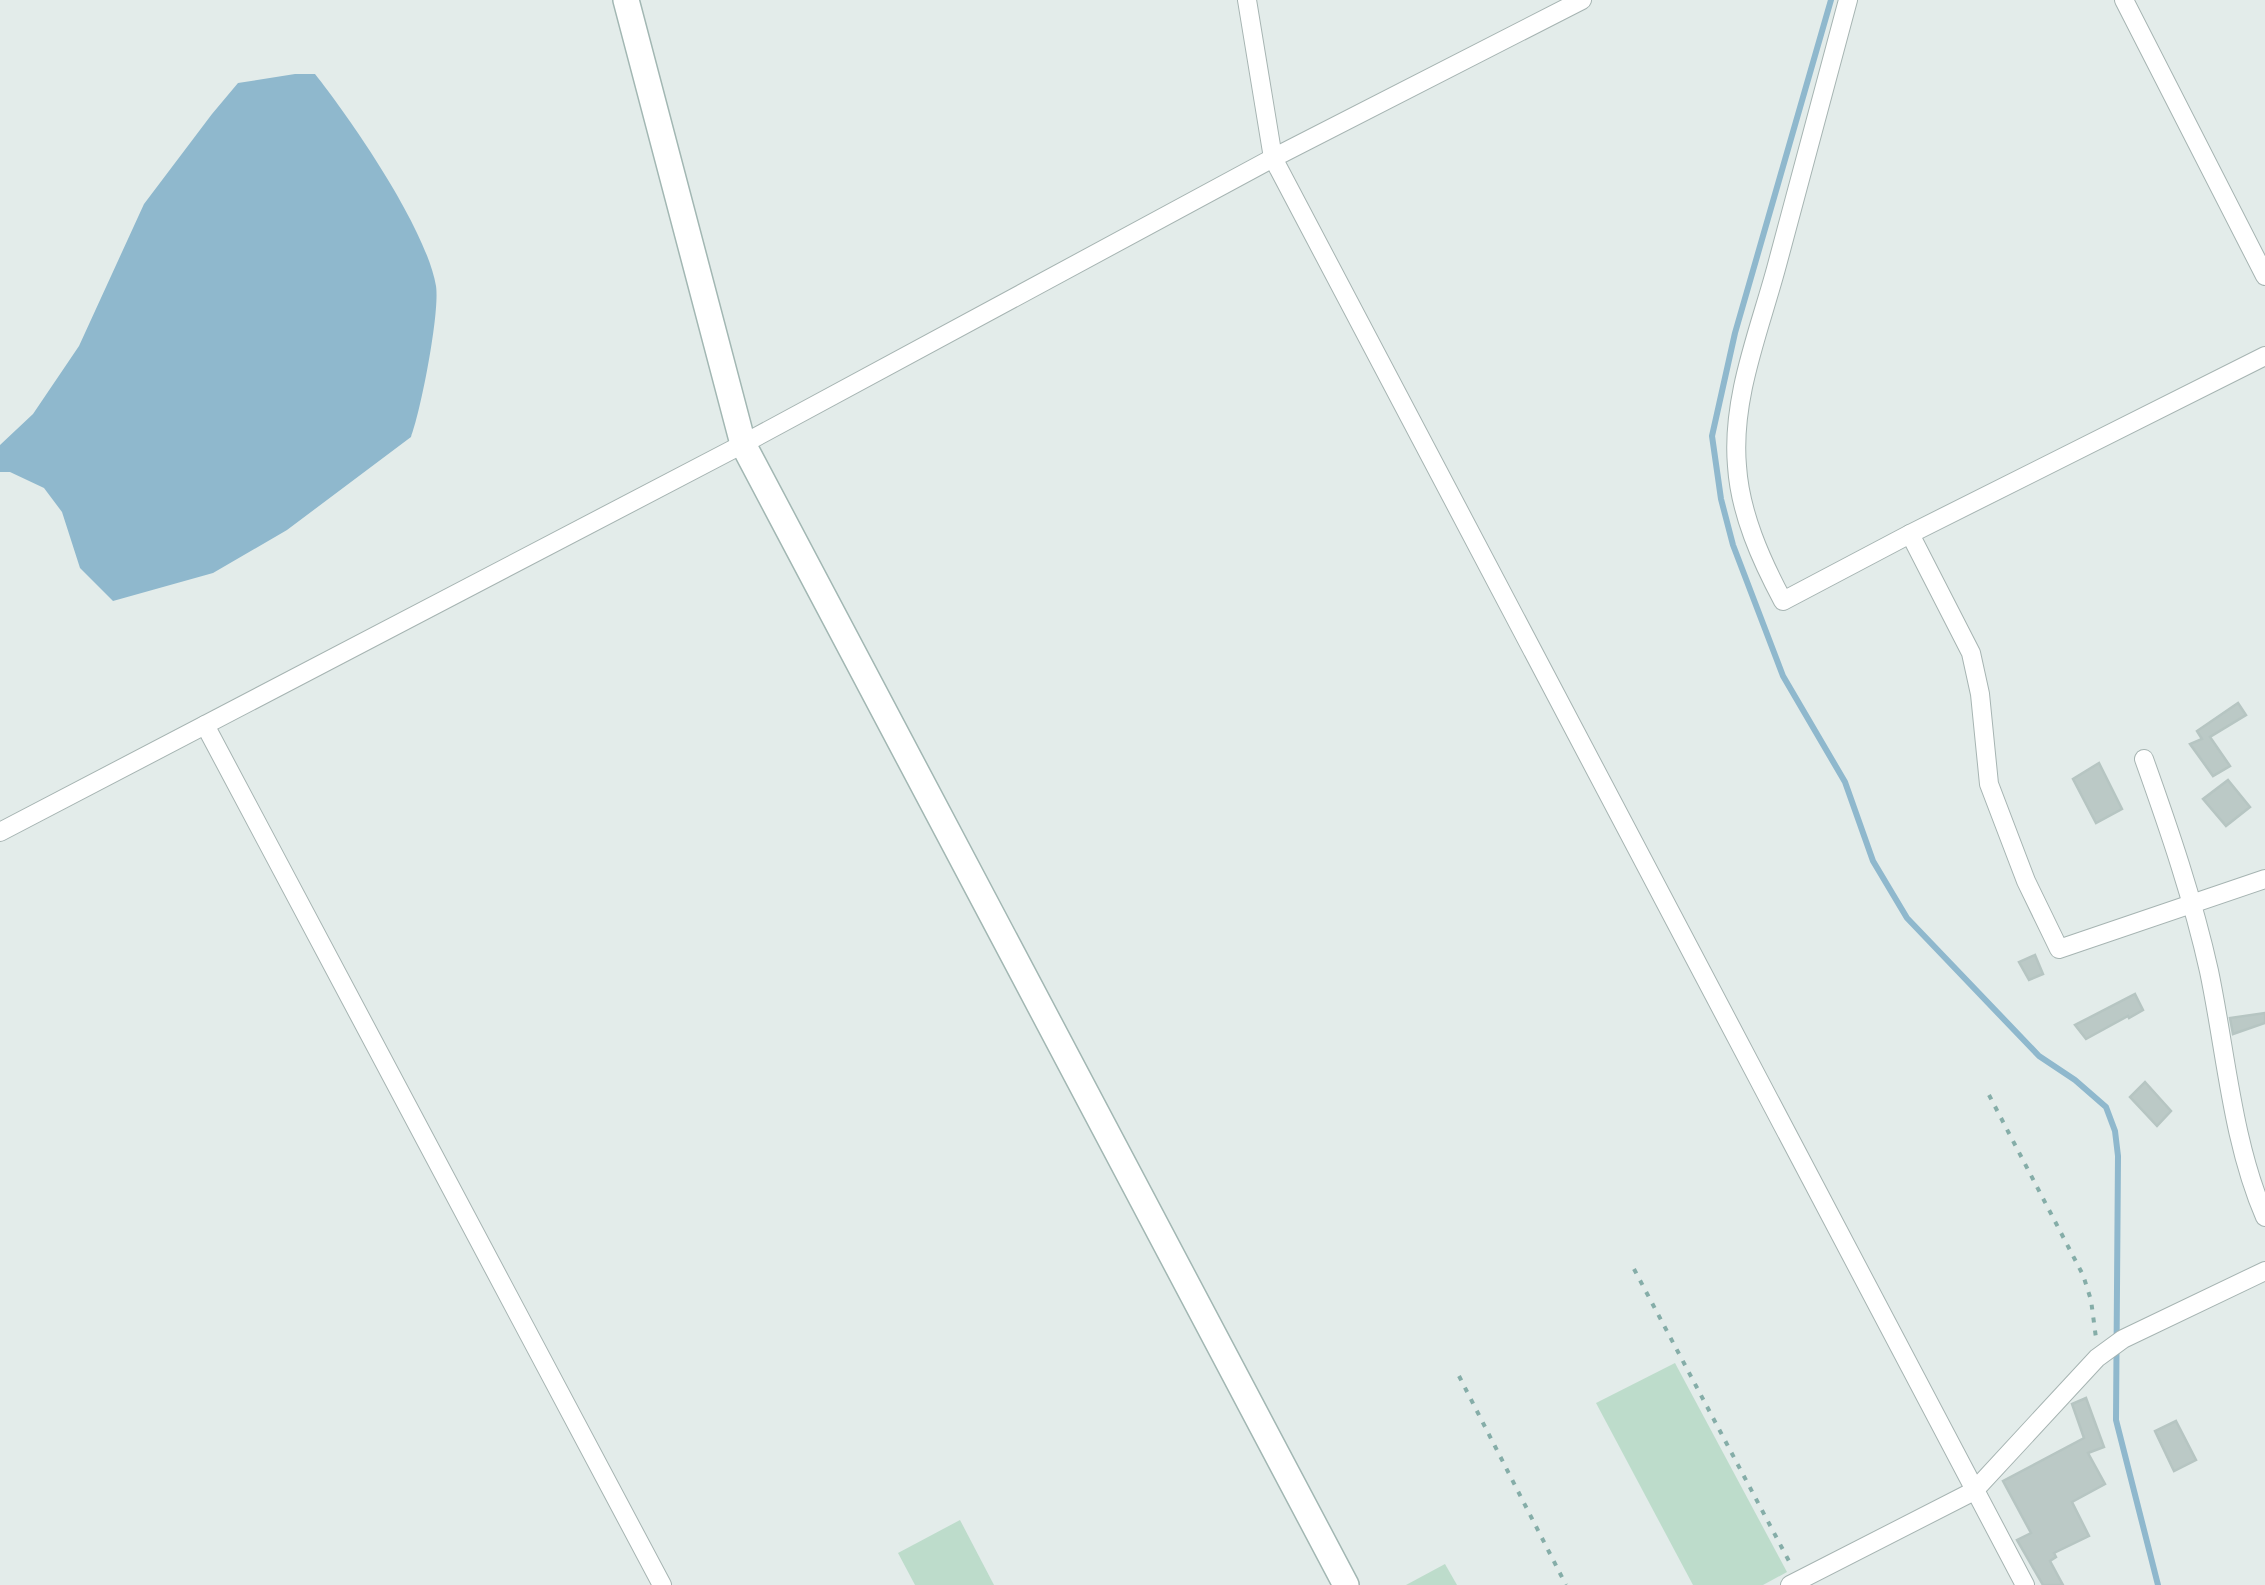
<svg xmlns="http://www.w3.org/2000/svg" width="2265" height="1585" font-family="Commissioner,sans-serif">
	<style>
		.green { fill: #bddccb }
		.water { fill: #8fb8cd }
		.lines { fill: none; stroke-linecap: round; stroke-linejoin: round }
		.stream { stroke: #8fb8cd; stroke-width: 6 }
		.building { fill: #bbc9c6; stroke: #b6c5c2; stroke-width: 2.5 }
		.street-casing { stroke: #a6b4b2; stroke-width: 20 }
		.secondary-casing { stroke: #a2b7b3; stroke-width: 28 }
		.path { stroke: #85ada8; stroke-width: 4; stroke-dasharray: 5 8; stroke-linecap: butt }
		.street { stroke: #fff; stroke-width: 18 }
		.secondary { stroke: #fff; stroke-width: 25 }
	</style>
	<rect width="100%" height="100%" fill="#e3ecea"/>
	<g class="green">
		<polygon points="1675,1363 1787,1572 1763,1585 1693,1585 1596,1403"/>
		<polygon points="960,1520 994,1585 915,1585 898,1553"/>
		<polygon points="1445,1564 1457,1585 1406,1585"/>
	</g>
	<path class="water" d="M 295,74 L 315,74 C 353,122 426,228 436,286 C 440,312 421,411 411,437 L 287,530 L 213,573 L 113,601 L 80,568 L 62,512 L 44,488 L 10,472 L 0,472 L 0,445 L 33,414 L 79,346 L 144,204 L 212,114 L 238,83 Z"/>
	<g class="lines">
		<polyline class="stream" points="1831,0 1735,333 1712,436 1721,499 1733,545 1783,676 1845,782 1873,861 1907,918 2039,1056 2075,1080 2106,1107 2115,1131 2118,1156 2116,1420 2158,1585"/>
	</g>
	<g class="building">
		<polygon points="2238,703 2246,715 2210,737 2230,766 2213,776 2190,744 2202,739 2197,731"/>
		<polygon points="2099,763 2122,809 2096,823 2073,779"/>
		<polygon points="2228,780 2250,807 2226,826 2203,799"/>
		<polygon points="2035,955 2043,974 2029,980 2019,962"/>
		<polygon points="2135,994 2143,1010 2129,1018 2128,1016 2086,1039 2075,1025"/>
		<polygon points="2265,1013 2265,1023 2233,1034 2230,1018"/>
		<polygon points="2145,1082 2171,1111 2157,1126 2130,1097"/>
		<polygon points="2086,1398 2104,1447 2088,1453 2105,1484 2072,1502 2089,1536 2054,1553 2056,1557 2050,1561 2063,1585 2043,1585 2017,1540 2031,1533 2003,1481 2084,1438 2072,1404"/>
		<polygon points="2176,1421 2196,1460 2174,1471 2155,1431"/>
	</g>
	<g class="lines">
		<defs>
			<g id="street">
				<polyline points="1247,0 1273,158 2025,1585"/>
				<path d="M 1848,0 C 1824,88 1801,177 1777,265 C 1760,329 1731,398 1737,466 C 1740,513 1761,560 1783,601 L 1910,534 L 2265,356"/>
				<polyline points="2124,0 2265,276"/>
				<polyline points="1910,534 1971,653 1980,694 1989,784 2026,881 2059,949 2265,879"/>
				<polyline points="205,725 662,1585"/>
				<path d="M 2144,759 C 2169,829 2193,899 2209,971 C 2226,1052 2232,1141 2265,1217"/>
				<polyline points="0,832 743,444 1273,158 1582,0"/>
				<polyline points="1790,1585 1974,1491 2097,1358 2123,1339 2265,1271"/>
			</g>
			<polyline id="secondary" points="626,0 743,444 1346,1585"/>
		</defs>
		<use href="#street" class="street-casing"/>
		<use href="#secondary" class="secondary-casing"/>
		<g class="path">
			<polyline points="1989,1095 2083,1275 2091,1300 2096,1338"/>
			<polyline points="1634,1269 1790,1563"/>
			<polyline points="1459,1376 1566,1585"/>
		</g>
		<use href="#street" class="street"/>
		<use href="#secondary" class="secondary"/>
	</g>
</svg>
